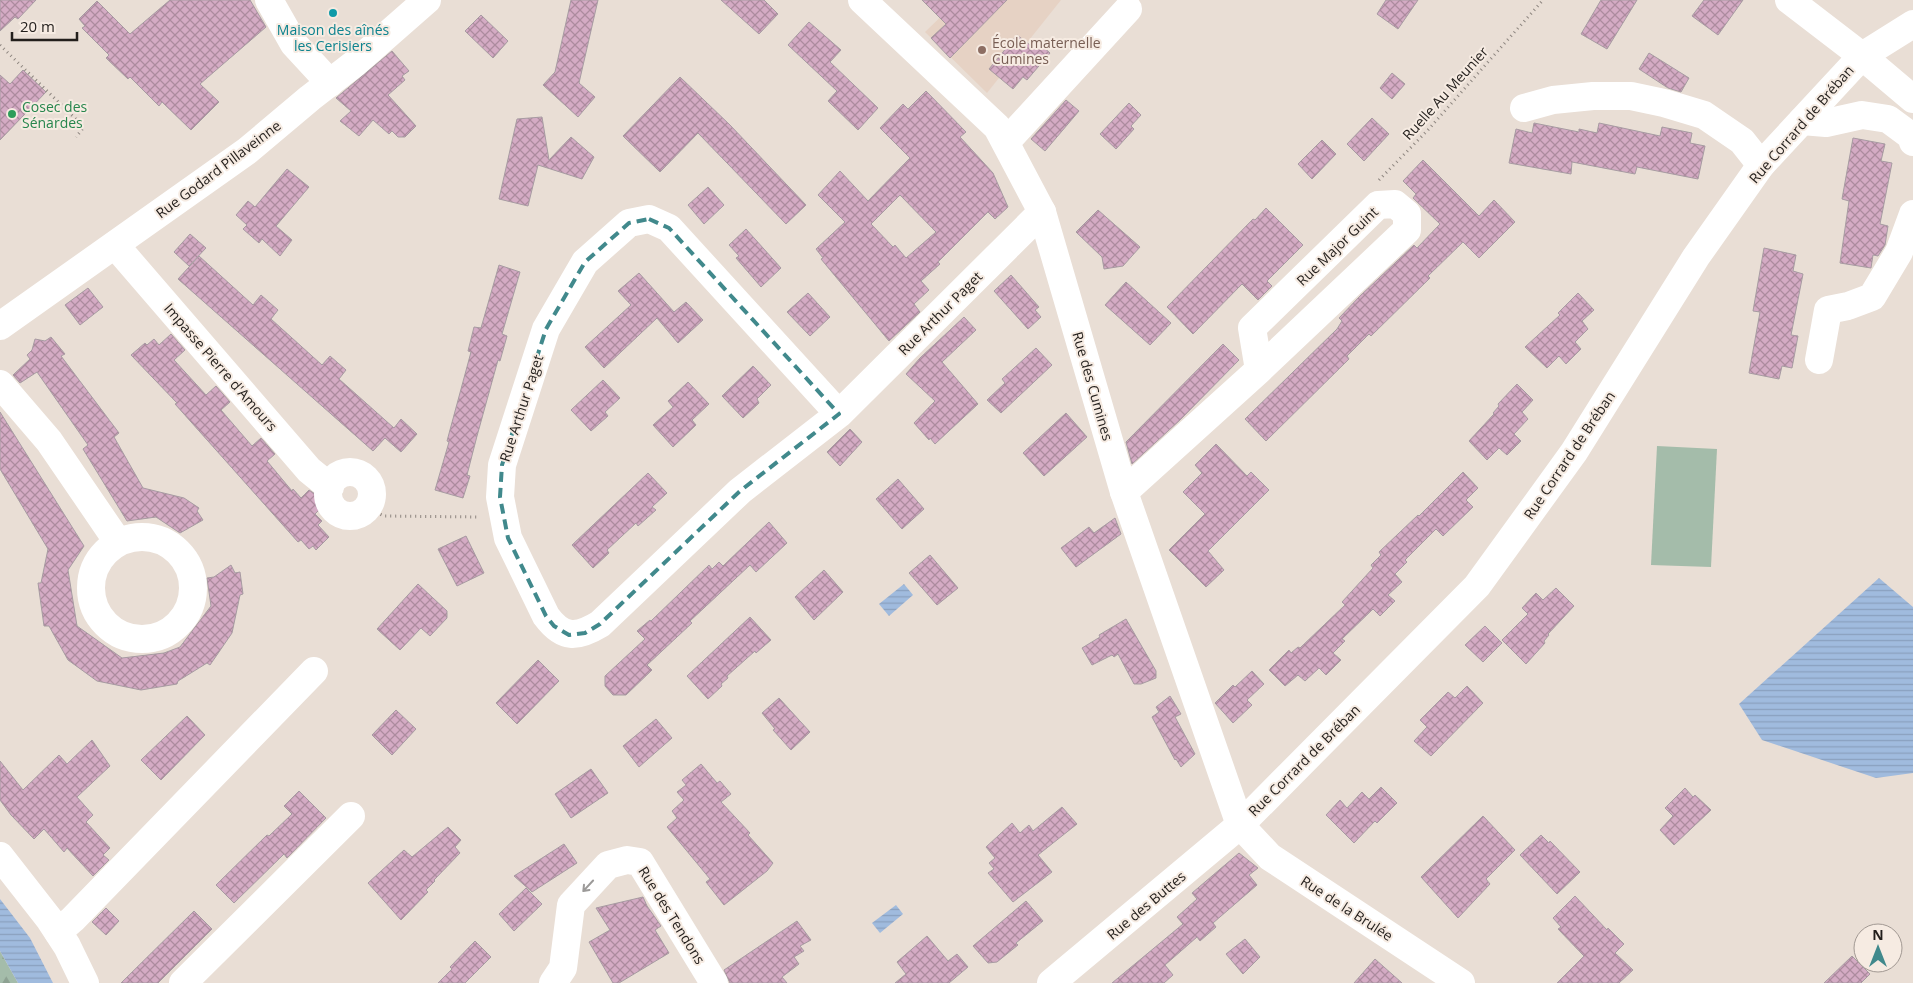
<svg xmlns="http://www.w3.org/2000/svg" width="1913" height="983" font-family="'Open Sans',sans-serif">
	<style>
		.education { fill: #e6d2c4 }
		.green { fill: #a4bcaa }
		.forest { fill: url(#forest-firs) }
		.water { fill: url(#water-rules) }
		.building { fill: url(#building-cross-hatch); stroke: #a79ba2; fill-rule: evenodd }
		.lines { fill: none; stroke-linecap: round; stroke-linejoin: round }
		.path { stroke: #8d857f; stroke-width: 3; stroke-dasharray: 1 4; stroke-linecap: butt }
		.minor { stroke: #fff; stroke-width: 28 }
		.oneway { stroke: #9c9a99 }
		.marked { fill: none; stroke: #41898c; stroke-width: 4; stroke-dasharray: 10 6; stroke-linejoin: round }
		.culture-dot { fill: #0f9aa8; stroke: #f6ebe2; stroke-width: 2 }
		.education-dot { fill: #8d6e63; stroke: #f6ebe2; stroke-width: 2 }
		.leisure-dot { fill: #2e9e5b; stroke: #f6ebe2; stroke-width: 2 }
		.labels { text-anchor: middle; dominant-baseline: central; stroke-width: 4; stroke-linejoin: round; paint-order: stroke }
		.culture-label { font-size: 14px; fill: #0d838f; stroke: #f6ebe2 }
		.education-label { font-size: 14px; fill: #785e54; stroke: #f6ebe2; text-anchor: start }
		.street-label { font-size: 14px; fill: #231f1c; stroke: #f6ebe2 }
		.leisure-label { font-size: 14px; fill: #27864d; stroke: #f6ebe2; text-anchor: start }
	</style>
	<defs>
		<pattern id="forest-firs" width="22" height="20" patternUnits="userSpaceOnUse" patternTransform="scale(1.25)"><rect width="22" height="20" fill="#a4bcaa"/><path d="M5 1l3.5 6h-7zM16 11l3.5 6h-7z" fill="#8da192"/></pattern>
		<pattern id="water-rules" width="6" height="5" patternUnits="userSpaceOnUse" patternTransform="scale(1.25)"><rect width="6" height="5" fill="#a0bbde"/><path d="M0 2.5h6" fill="none" stroke="#8aa0be"/></pattern>
		<pattern id="building-cross-hatch" width="8" height="8" patternUnits="userSpaceOnUse" patternTransform="scale(1.25)"><rect width="8" height="8" fill="#d4abc4"/><path d="M0 0l8 8M0 8l8-8" fill="none" stroke="#ac8b9e"/></pattern>
	</defs>
	<rect width="100%" height="100%" fill="#e9ded5"/>
	<polygon class="education" points="958,0 1061,0 987,93 925,32"/>
	<polygon class="green" points="1657,446 1717,449 1711,567 1651,565"/>
	<polygon class="forest" points="0,951 18,983 0,983"/>
	<g class="water">
		<polygon points="1879,578 1913,607 1913,773 1876,778 1762,740 1739,704"/>
		<polygon points="904,584 913,595 889,616 879,604"/>
		<polygon points="0,899 30,938 53,983 18,983 0,951"/>
		<polygon points="896,905 903,914 880,933 872,923"/>
	</g>
	<g class="building">
		<polygon points="0,0 36,0 18,19 15,17 0,31"/>
		<polygon points="170,0 250,0 266,27 200,84 219,102 191,130 162,102 159,106 130,77 128,79 106,58 109,55 82,28 85,26 79,19 97,1 130,34"/>
		<polygon points="571,0 598,0 579,83 595,97 578,117 543,85 555,72"/>
		<polygon points="721,0 764,0 778,14 759,34"/>
		<polygon points="922,0 1007,0 950,58 931,38 946,24"/>
		<polygon points="1386,0 1418,0 1398,29 1377,14"/>
		<polygon points="1601,0 1637,0 1607,49 1581,34"/>
		<polygon points="1704,0 1743,0 1718,35 1692,16"/>
		<polygon points="481,15 508,41 493,58 465,31"/>
		<polygon points="809,22 841,50 830,62 878,108 858,130 828,101 837,91 788,45"/>
		<polygon points="1017,35 1030,45 1034,39 1050,53 1027,80 1023,77 1013,89 989,69"/>
		<polygon points="392,51 409,71 402,76 405,80 388,95 416,126 405,137 398,137 392,131 389,134 373,120 359,136 340,121 351,111 336,98"/>
		<polygon points="1649,53 1689,78 1681,92 1668,88 1639,69"/>
		<polygon points="23,70 46,92 0,140 0,75 10,84"/>
		<polygon points="1392,73 1405,84 1392,99 1380,88"/>
		<polygon points="680,77 730,125 806,205 786,224 698,133 660,172 623,136"/>
		<path d="M 926,91 L 966,132 L 960,137 L 993,173 L 1008,207 L 995,219 L 988,212 L 938,262 L 940,264 L 921,281 L 929,290 L 914,304 L 920,312 L 889,341 L 821,259 L 823,258 L 816,249 L 845,222 L 818,195 L 840,171 L 868,201 L 910,158 L 880,128 L 903,104 L 908,109 ZM 900,195 L 936,232 L 906,258 L 895,245 L 893,247 L 871,224 Z"/>
		<polygon points="1066,100 1079,111 1045,151 1031,139"/>
		<polygon points="1129,103 1141,115 1131,126 1134,129 1116,149 1100,134"/>
		<polygon points="542,117 549,160 571,137 594,157 582,179 538,165 528,206 499,199 517,119"/>
		<polygon points="1372,118 1389,134 1364,161 1347,144"/>
		<polygon points="1534,123 1579,132 1579,129 1597,133 1599,123 1660,136 1662,127 1692,133 1690,143 1705,146 1698,179 1637,167 1635,174 1572,162 1571,174 1509,163 1516,129 1532,133"/>
		<polygon points="1853,138 1885,144 1881,161 1892,163 1880,224 1888,226 1885,245 1878,256 1873,255 1871,268 1840,263 1849,201 1842,199"/>
		<polygon points="1322,140 1336,154 1312,179 1298,164"/>
		<polygon points="1423,160 1479,216 1494,200 1515,222 1479,258 1463,242 1428,276 1430,278 1371,336 1369,334 1347,356 1349,359 1266,441 1245,419 1337,329 1342,321 1339,318 1360,296 1414,245 1417,248 1440,224 1413,198 1416,194 1403,181"/>
		<polygon points="287,169 309,187 276,226 292,240 280,256 262,239 259,243 243,229 247,225 236,215 248,201 255,207"/>
		<polygon points="708,187 724,205 704,224 688,205"/>
		<polygon points="1266,208 1303,245 1267,281 1272,286 1258,300 1242,284 1193,334 1167,307 1253,219 1255,220"/>
		<polygon points="1098,210 1140,247 1123,266 1104,269 1102,257 1076,232"/>
		<polygon points="746,229 781,268 761,287 736,258 739,256 729,245"/>
		<polygon points="190,234 206,248 189,266 174,252"/>
		<polygon points="1764,248 1796,255 1793,271 1803,274 1791,335 1798,336 1792,368 1782,366 1779,379 1749,373 1760,312 1753,311"/>
		<polygon points="199,256 253,305 261,295 278,310 271,319 322,365 330,356 346,370 339,379 394,428 401,419 417,434 401,452 385,438 373,451 178,279"/>
		<polygon points="499,265 520,272 502,334 507,336 500,361 498,360 477,436 467,475 470,476 463,498 435,490 449,442 447,441 471,352 468,351 474,327 481,328"/>
		<polygon points="639,273 674,312 686,302 703,320 678,343 657,318 604,368 585,347 631,305 618,291"/>
		<polygon points="1011,275 1039,307 1035,310 1041,317 1028,329 994,291"/>
		<polygon points="1126,282 1171,323 1150,345 1105,305"/>
		<polygon points="88,288 103,307 80,325 65,305"/>
		<polygon points="808,293 830,317 810,336 787,312"/>
		<polygon points="1578,293 1594,310 1582,321 1588,329 1575,342 1581,349 1566,364 1559,356 1547,368 1525,347 1560,315 1558,313"/>
		<polygon points="964,317 976,330 942,362 978,404 935,444 930,438 929,440 914,423 935,401 906,374 920,358"/>
		<polygon points="171,334 185,350 174,360 206,395 216,386 230,402 221,410 252,446 261,438 275,454 267,461 292,491 293,489 301,498 309,490 327,502 315,514 322,521 318,525 329,537 316,550 313,546 309,549 301,540 298,542 175,404 177,403 131,355 145,343 147,345 154,339 159,345"/>
		<polygon points="51,337 65,354 61,356 119,433 114,437 143,488 184,498 199,508 197,511 203,520 180,533 156,517 127,521 83,449 88,445 37,372 20,383 13,375 30,359 27,355 32,350 35,339 45,341"/>
		<polygon points="1223,344 1239,360 1180,420 1132,464 1126,442"/>
		<polygon points="1036,348 1052,365 1001,413 987,400 1005,383 1002,379"/>
		<polygon points="753,366 771,385 757,399 759,403 743,418 722,396"/>
		<polygon points="603,380 620,398 605,412 608,416 591,431 571,410"/>
		<polygon points="688,382 709,404 692,420 696,425 673,447 653,425 673,407 668,401"/>
		<polygon points="1517,384 1533,400 1522,412 1528,419 1514,434 1521,441 1507,455 1499,448 1487,460 1469,441 1494,414 1493,413 1499,406 1498,404"/>
		<polygon points="0,412 84,546 68,570 77,626 122,658 164,653 180,647 211,606 207,578 214,577 231,565 235,573 240,572 243,594 240,595 232,633 210,665 207,663 178,681 177,684 141,690 97,681 68,660 49,626 44,626 38,583 41,583 48,549 0,469"/>
		<polygon points="1066,413 1087,437 1044,476 1023,453"/>
		<polygon points="850,429 862,442 840,466 827,452"/>
		<polygon points="1216,444 1247,476 1251,472 1269,490 1208,551 1224,570 1206,587 1169,550 1205,514 1183,492 1202,473 1195,465"/>
		<polygon points="1463,472 1478,488 1466,500 1473,507 1443,536 1436,529 1405,560 1407,562 1395,574 1402,582 1388,595 1395,601 1380,616 1373,609 1342,639 1345,641 1333,653 1341,660 1326,675 1319,668 1305,681 1298,675 1285,686 1269,670 1289,650 1291,653 1298,647 1300,648 1345,605 1342,602 1373,568 1371,565 1381,555 1379,552 1418,515 1419,516"/>
		<polygon points="648,473 667,493 652,507 656,510 638,526 636,523 607,550 609,553 593,568 572,545"/>
		<polygon points="898,479 924,509 902,529 876,499"/>
		<polygon points="1115,518 1121,534 1076,567 1061,548 1089,527 1094,533"/>
		<polygon points="769,522 787,543 756,572 750,565 690,621 692,623 647,665 652,670 626,695 613,695 605,686 605,676 645,639 637,631 650,620 651,621 709,565 712,569 719,562 723,566"/>
		<polygon points="466,536 484,573 457,586 438,549"/>
		<polygon points="930,555 958,588 937,605 909,573"/>
		<polygon points="824,570 843,592 814,620 795,597"/>
		<polygon points="418,584 447,611 447,618 430,636 421,628 400,650 377,629"/>
		<polygon points="1556,588 1574,606 1548,634 1549,635 1544,641 1545,643 1526,664 1502,640 1528,614 1522,608 1536,593 1543,600"/>
		<polygon points="750,617 771,640 756,653 755,651 727,676 728,678 721,684 722,686 708,699 687,676"/>
		<polygon points="1126,619 1156,671 1156,678 1141,684 1134,684 1118,654 1114,657 1112,655 1092,665 1082,648 1100,637 1099,635"/>
		<polygon points="1485,626 1502,643 1483,662 1465,645"/>
		<polygon points="538,660 559,681 517,724 496,703"/>
		<polygon points="1252,671 1264,684 1247,700 1252,705 1233,723 1215,703 1233,685 1235,687"/>
		<polygon points="1467,686 1483,703 1431,756 1414,741 1427,727 1420,720 1448,692 1455,698"/>
		<polygon points="1170,696 1181,714 1175,717 1195,754 1181,767 1176,759 1175,760 1152,717 1159,712 1156,707"/>
		<polygon points="779,698 810,732 791,750 773,730 775,729 762,713"/>
		<polygon points="396,710 416,729 392,755 372,735"/>
		<polygon points="187,716 205,735 161,780 141,760"/>
		<polygon points="656,719 672,738 639,767 623,746"/>
		<polygon points="92,740 110,766 77,797 93,815 86,822 110,848 103,855 109,860 93,876 67,848 64,852 44,829 34,839 11,815 0,800 0,761 23,790 59,755 67,764"/>
		<polygon points="701,764 717,783 720,781 731,794 721,802 750,833 748,835 773,863 767,871 724,905 706,882 710,879 667,827 677,818 672,811 684,800 677,792 686,785 682,780"/>
		<polygon points="591,769 608,793 571,818 555,794"/>
		<polygon points="1381,787 1397,803 1377,823 1375,821 1354,843 1326,815 1340,800 1347,808 1362,792 1369,799"/>
		<polygon points="1685,788 1693,797 1695,795 1711,810 1674,845 1660,830 1673,816 1665,808"/>
		<polygon points="299,791 326,818 287,858 284,854 234,903 216,885 267,835 269,836 292,814 284,806"/>
		<polygon points="1062,807 1077,824 1038,855 1052,872 1013,902 988,873 994,869 989,863 995,858 986,847 1012,823 1020,833 1029,825 1033,831"/>
		<polygon points="1483,816 1515,850 1486,879 1490,884 1458,918 1421,877"/>
		<polygon points="448,827 461,840 455,847 460,853 434,880 435,881 426,890 428,892 401,920 368,883 404,850 412,857"/>
		<polygon points="1541,835 1549,843 1550,841 1580,872 1557,894 1520,855"/>
		<polygon points="564,844 577,863 532,892 514,876"/>
		<polygon points="1239,853 1258,868 1249,875 1257,885 1213,923 1216,927 1200,941 1197,937 1165,965 1173,975 1164,983 1112,983 1183,924 1177,917 1197,899 1192,893"/>
		<polygon points="526,888 542,904 514,931 499,914"/>
		<polygon points="1575,896 1607,930 1608,928 1624,944 1615,953 1633,970 1619,983 1557,983 1584,956 1558,929 1561,927 1553,918"/>
		<polygon points="643,897 647,906 661,926 655,930 669,953 619,983 613,983 589,942 610,930 596,908"/>
		<polygon points="1026,901 1043,921 1016,943 1018,945 997,962 988,963 973,946"/>
		<polygon points="106,908 119,921 106,935 92,922"/>
		<polygon points="194,911 212,929 158,983 121,983"/>
		<polygon points="797,921 811,940 800,946 804,951 794,957 799,964 782,977 787,983 730,983 724,970"/>
		<polygon points="927,936 948,961 957,954 968,967 949,983 895,983 906,974 897,962"/>
		<polygon points="1245,939 1260,957 1243,974 1226,954"/>
		<polygon points="475,941 491,957 465,983 438,983 452,969 450,967"/>
		<polygon points="1852,956 1870,974 1861,983 1824,983"/>
		<polygon points="1375,959 1402,983 1354,983"/>
	</g>
	<g class="lines">
		<g class="path">
			<polyline points="0,45 84,127 76,137"/>
			<polyline points="1379,180 1427,131 1543,0"/>
			<polyline points="367,508 384,516 480,517"/>
		</g>
		<g class="minor">
			<polyline points="269,0 294,44 330,83"/>
			<polyline points="862,0 997,127 1042,212 1124,492 1240,825 1270,857 1461,983"/>
			<polyline points="1789,0 1862,56 1913,99"/>
			<polyline points="1524,108 1553,100 1593,96 1631,96 1664,103 1704,115 1742,141 1761,165"/>
			<polyline points="1802,121 1826,123 1862,115 1888,119 1911,136 1913,142"/>
			<polyline points="1006,142 1128,9"/>
			<polyline points="115,245 309,470 330,487"/>
			<polyline points="0,326 247,151 310,98 354,64 427,0"/>
			<polyline points="1819,360 1828,310 1848,306 1872,297 1899,252 1913,214"/>
			<polyline points="0,384 49,441 118,542"/>
			<path d="M 839,414 L 669,228 L 649,219 L 629,223 L 585,262 L 546,329 L 502,465 L 500,497 L 508,538 L 546,616 C 563,639 577,638 600,624 L 740,491 L 839,414 L 1042,212"/>
			<circle cx="350" cy="494" r="22"/>
			<polyline points="1124,492 1259,370 1252,328 1378,205 1395,204 1407,214 1407,230 1259,370"/>
			<circle cx="142" cy="588" r="51"/>
			<polyline points="0,856 50,920 67,946 85,983"/>
			<polyline points="58,932 73,919 314,671"/>
			<polyline points="183,983 351,816"/>
			<polyline points="553,983 563,968 571,905 608,865 627,860 640,862 714,983"/>
			<polyline points="1051,983 1240,825 1477,586 1574,452 1696,257 1761,165 1862,56 1913,24"/>
		</g>
	</g>
	<defs><path id="oneway-shaft" d="M-6 0H5M1.5-3L5.5 0L1.5 3" fill="none" stroke-width="1.6" stroke-linecap="round" stroke-linejoin="round" transform="scale(1.25)"/></defs>
	<use class="oneway" href="#oneway-shaft" transform="translate(588 886) rotate(133)"/>
	<path class="marked" d="M 649,219 L 669,228 L 839,414 L 740,491 L 600,624 L 585,633 L 569,635 L 554,626 L 546,616 L 508,538 L 500,497 L 502,465 L 546,329 L 585,262 L 629,223 Z"/>
	<circle class="culture-dot" cx="333" cy="13" r="5"/>
	<circle class="education-dot" cx="982" cy="50" r="5"/>
	<circle class="leisure-dot" cx="12" cy="114" r="5"/>
	<g class="labels">
		<g class="culture-label">
			<text x="333" y="29">Maison des aînés<tspan x="333" dy="16">les Cerisiers</tspan></text>
		</g>
		<g class="education-label">
			<text x="992" y="42">École maternelle<tspan x="992" dy="16">Cumines</tspan></text>
		</g>
		<g class="street-label">
			<text transform="translate(1445 93) rotate(-48)">Ruelle Au Meunier</text>
			<text transform="translate(1801 124) rotate(-49)">Rue Corrard de Bréban</text>
			<text transform="translate(218 169) rotate(-37)">Rue Godard Pillaveinne</text>
			<text transform="translate(1337 246) rotate(-44)">Rue Major Guint</text>
			<text transform="translate(940 313) rotate(-45)">Rue Arthur Paget</text>
			<text transform="translate(221 367) rotate(49)">Impasse Pierre d'Amours</text>
			<text transform="translate(1093 386) rotate(74)">Rue des Cumines</text>
			<text transform="translate(521 408) rotate(-72)">Rue Arthur Paget</text>
			<text transform="translate(1569 455) rotate(-56)">Rue Corrard de Bréban</text>
			<text transform="translate(1304 760) rotate(-45)">Rue Corrard de Bréban</text>
			<text transform="translate(1146 905) rotate(-40)">Rue des Buttes</text>
			<text transform="translate(1347 908) rotate(33)">Rue de la Brulée</text>
			<text transform="translate(672 915) rotate(58)">Rue des Tendons</text>
		</g>
		<g class="leisure-label">
			<text x="22" y="106">Cosec des<tspan x="22" dy="16">Sénardes</tspan></text>
		</g>
	</g>
	<g transform="translate(1878 948)"><circle r="24" fill="#f6ebe2" stroke="#a29993"/>
	<path d="M0-4L9 19L0 12L-9 19Z" fill="#41898c"/>
	<text y="-8" font-size="14" font-weight="bold" text-anchor="middle" fill="#231f1c">N</text>
	</g>
	<path d="M12 32v8h65v-8" fill="none" stroke="#231f1c" stroke-width="2.5"/>
	<text x="20" y="32" font-size="15" fill="#231f1c" stroke="#f6ebe2" stroke-width="4" paint-order="stroke">20 m</text>
</svg>
